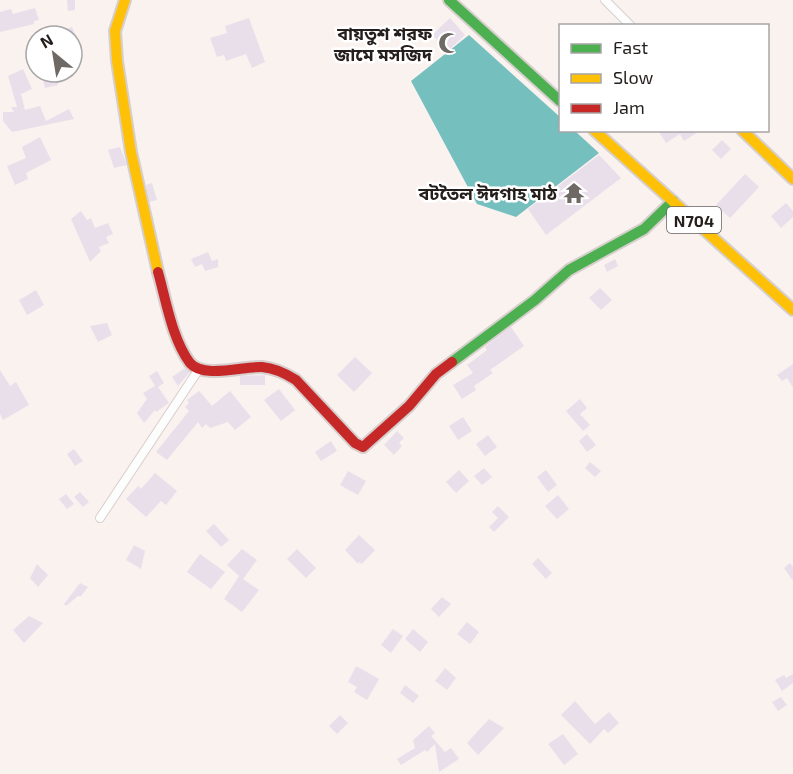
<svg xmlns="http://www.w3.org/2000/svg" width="793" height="774" font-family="'Exo 2','Noto Sans Bengali',sans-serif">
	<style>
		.water { fill: #76bfbf }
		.building { fill: #e9dfeb }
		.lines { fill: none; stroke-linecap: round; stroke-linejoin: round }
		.street-casing { stroke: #d6cfcd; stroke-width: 10 }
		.fast-casing { stroke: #d6cfcd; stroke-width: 14 }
		.slow-casing { stroke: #d6cfcd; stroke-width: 14 }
		.jam-casing { stroke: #d6cfcd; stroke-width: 14 }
		.street { stroke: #fefdfd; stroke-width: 8 }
		.fast { stroke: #4caf50; stroke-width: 10 }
		.slow { stroke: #ffc107; stroke-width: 10 }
		.jam { stroke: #c62828; stroke-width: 10 }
		.labels { text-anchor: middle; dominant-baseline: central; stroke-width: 5; stroke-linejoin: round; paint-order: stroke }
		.shield { fill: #fff; stroke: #666261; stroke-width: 1.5 }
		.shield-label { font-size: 16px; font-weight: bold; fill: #241f1d }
		.poi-label { font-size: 18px; font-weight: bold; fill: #241f1d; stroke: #fff; text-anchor: end }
	</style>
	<rect width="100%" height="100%" fill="#faf2ef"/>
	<polygon class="water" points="469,35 560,117 560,130 575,131 599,153 516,217 477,204 411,81"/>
	<g class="building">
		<polygon points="67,0 75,0 75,10 68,11"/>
		<polygon points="35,8 39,20 34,21 34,24 0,32 0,12 11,9 13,14"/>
		<polygon points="249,18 265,62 252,68 246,54 226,61 224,55 217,57 210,38 227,33 225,26"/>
		<polygon points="450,18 465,35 448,51 432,35"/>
		<polygon points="72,27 76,36 50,36"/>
		<polygon points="23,69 32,89 21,94 25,110 40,106 46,121 69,109 74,119 12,132 3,121 3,112 14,112 11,107 17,107 8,76"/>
		<polygon points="56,77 58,85 45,88 43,80"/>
		<polygon points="658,130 701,130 684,141 680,134 666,143"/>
		<polygon points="40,137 51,160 26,173 28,179 15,185 7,166 26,158 22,147"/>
		<polygon points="722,140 731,149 721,159 712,150"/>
		<polygon points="120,147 127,165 114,168 108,150"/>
		<polygon points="599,155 621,178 546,235 528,209"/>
		<polygon points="745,174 759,187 730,218 716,205"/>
		<polygon points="152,183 157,200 149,202 146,185"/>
		<polygon points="786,203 793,211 793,217 781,228 771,216"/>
		<polygon points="81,211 87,220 91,218 95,228 108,223 113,234 106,237 109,243 99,247 101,251 90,262 71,219"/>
		<polygon points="208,252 212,261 218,259 218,267 205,271 202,264 195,267 191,259"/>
		<polygon points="615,259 618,266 607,272 604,265"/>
		<polygon points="600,288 612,300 601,310 589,298"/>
		<polygon points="36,290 44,305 27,315 19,300"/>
		<polygon points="107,323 112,335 98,342 90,326"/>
		<polygon points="511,327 524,346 490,370 493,373 474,386 476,390 462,399 453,385 473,373 467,365 487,350 485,347"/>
		<polygon points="355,357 372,373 354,392 337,375"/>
		<polygon points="793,364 793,388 787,378 782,381 777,375"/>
		<polygon points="185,368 190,372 178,386 172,377"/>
		<polygon points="0,370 10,386 16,382 29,405 3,420 0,414"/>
		<polygon points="157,371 164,383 158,387 169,403 156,412 155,410 144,423 137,413 147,399 143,393 155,386 149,376"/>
		<polygon points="265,375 265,385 240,385 240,376"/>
		<polygon points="279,389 295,410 281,421 264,400"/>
		<polygon points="199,391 212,406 230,391 251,417 235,430 228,422 210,428 206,424 202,428 198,422 167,460 156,452 189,411 185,407 189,403 187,400"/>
		<polygon points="580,399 587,408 580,414 590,425 583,431 566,411"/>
		<polygon points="463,417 472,431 458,440 449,426"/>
		<polygon points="397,431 404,438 399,443 402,446 394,455 384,445"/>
		<polygon points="587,434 596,445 587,452 579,441"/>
		<polygon points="488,435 497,447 485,456 476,444"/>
		<polygon points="331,441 337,451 321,461 315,452"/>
		<polygon points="74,449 83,461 75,466 67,454"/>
		<polygon points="590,462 601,471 595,477 585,468"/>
		<polygon points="484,468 492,477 482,485 474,476"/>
		<polygon points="459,470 469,481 456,493 446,482"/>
		<polygon points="546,470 557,485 548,492 537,477"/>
		<polygon points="348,471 366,481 358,495 340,485"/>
		<polygon points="155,473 177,491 166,505 161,501 146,517 126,499 138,486 141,489"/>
		<polygon points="80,492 89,502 83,507 74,497"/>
		<polygon points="66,494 74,504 67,509 59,499"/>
		<polygon points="558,495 569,509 557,519 545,506"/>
		<polygon points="498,506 509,517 494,532 489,527 498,518 492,512"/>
		<polygon points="214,524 229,540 221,547 206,531"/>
		<polygon points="359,535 375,550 362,564 359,562 358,564 345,550"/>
		<polygon points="134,545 145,551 141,569 126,560"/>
		<polygon points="242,549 257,560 243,579 259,590 242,612 224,599 239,576 227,565"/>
		<polygon points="297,549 316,568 306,578 287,559"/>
		<polygon points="200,554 225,572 211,589 187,572"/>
		<polygon points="538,558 552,573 546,579 532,564"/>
		<polygon points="790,563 793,567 793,581 784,568"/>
		<polygon points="37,564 48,575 38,587 30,578"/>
		<polygon points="80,583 88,587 81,596 78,596 66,606 64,604"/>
		<polygon points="442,597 451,604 439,617 431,609"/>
		<polygon points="29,616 43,623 24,643 13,630"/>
		<polygon points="467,622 479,632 470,644 457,634"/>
		<polygon points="393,629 403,636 391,653 381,645"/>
		<polygon points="413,629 428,642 420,652 405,639"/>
		<polygon points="356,666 379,679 367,700 354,692 357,687 348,682"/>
		<polygon points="445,668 456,678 447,690 435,681"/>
		<polygon points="793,674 793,683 782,691 775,680 784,675 786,678"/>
		<polygon points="405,685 419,696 413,703 400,693"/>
		<polygon points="781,697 787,705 778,711 772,702"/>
		<polygon points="575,701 595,724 609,712 619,723 608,733 604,729 590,744 561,715"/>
		<polygon points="340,715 348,723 337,734 329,726"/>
		<polygon points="489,719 504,728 478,755 467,743"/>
		<polygon points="429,726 435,733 431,736 445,752 451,748 459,759 439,772 435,744 427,752 425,750 401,765 397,759 415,748 413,740"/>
		<polygon points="563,734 578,754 564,765 548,744"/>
	</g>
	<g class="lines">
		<defs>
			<g id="street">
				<polyline points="605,0 631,26"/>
				<polyline points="100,518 199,369"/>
			</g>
			<g id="fast">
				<polyline points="449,0 560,101"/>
				<polyline points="452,362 535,300 569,270 644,229 673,201"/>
			</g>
			<g id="slow">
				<polyline points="125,0 115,31 117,61 131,152 158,272"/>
				<polyline points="594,130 793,310"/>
				<polyline points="742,130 793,179"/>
			</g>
			<path id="jam" d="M 158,272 C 166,300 172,339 190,363 C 203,379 244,366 262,367 C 274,368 285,373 296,380 L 355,443 L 363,447 L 409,406 L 436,374 L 452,362"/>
		</defs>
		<use href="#street" class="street-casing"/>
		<use href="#fast" class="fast-casing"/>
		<use href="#slow" class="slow-casing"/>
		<use href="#jam" class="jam-casing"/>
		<use href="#street" class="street"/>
		<use href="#fast" class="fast"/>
		<use href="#slow" class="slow"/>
		<use href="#jam" class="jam"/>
	</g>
	<defs>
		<symbol id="mosque-bare" viewBox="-9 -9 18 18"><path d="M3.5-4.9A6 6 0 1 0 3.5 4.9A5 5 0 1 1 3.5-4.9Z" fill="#6f6966" stroke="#fff" stroke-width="2.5" paint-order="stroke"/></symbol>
		<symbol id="temple-bare" viewBox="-9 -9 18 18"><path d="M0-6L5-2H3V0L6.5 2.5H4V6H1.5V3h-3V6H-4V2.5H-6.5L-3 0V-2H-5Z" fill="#6f6966" stroke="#fff" stroke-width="2.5" paint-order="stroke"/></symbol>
	</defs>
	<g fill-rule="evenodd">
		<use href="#mosque-bare" x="434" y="28" width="30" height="30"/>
		<use href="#temple-bare" x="559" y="178" width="30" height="30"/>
	</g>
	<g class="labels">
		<rect class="shield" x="667" y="207" width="54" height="26" rx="4.5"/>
		<g class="shield-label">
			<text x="694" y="220">N704</text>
		</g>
		<g class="poi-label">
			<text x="432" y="33">বায়তুশ শরফ<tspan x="432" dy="21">জামে মসজিদ</tspan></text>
			<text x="557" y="193">বটতৈল ঈদগাহ মাঠ</text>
		</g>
	</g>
	<rect x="559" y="24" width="210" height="108" fill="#ffffff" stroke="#a7a5a5" stroke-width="1.5"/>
	<rect x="571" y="44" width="30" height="9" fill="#4caf50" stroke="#a7a5a5" stroke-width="1.5"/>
	<text x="613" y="54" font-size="18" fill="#241f1d">Fast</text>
	<rect x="571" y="74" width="30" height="9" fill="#ffc107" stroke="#a7a5a5" stroke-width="1.5"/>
	<text x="613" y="84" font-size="18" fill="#241f1d">Slow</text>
	<rect x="571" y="104" width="30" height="9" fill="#c62828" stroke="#a7a5a5" stroke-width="1.5"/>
	<text x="613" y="114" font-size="18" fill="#241f1d">Jam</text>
	<g transform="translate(54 54) rotate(330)"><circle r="28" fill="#ffffff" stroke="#a7a5a5" stroke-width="1.5"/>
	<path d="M0-4.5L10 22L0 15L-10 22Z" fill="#6f6966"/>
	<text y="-9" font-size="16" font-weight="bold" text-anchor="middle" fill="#241f1d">N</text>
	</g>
</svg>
